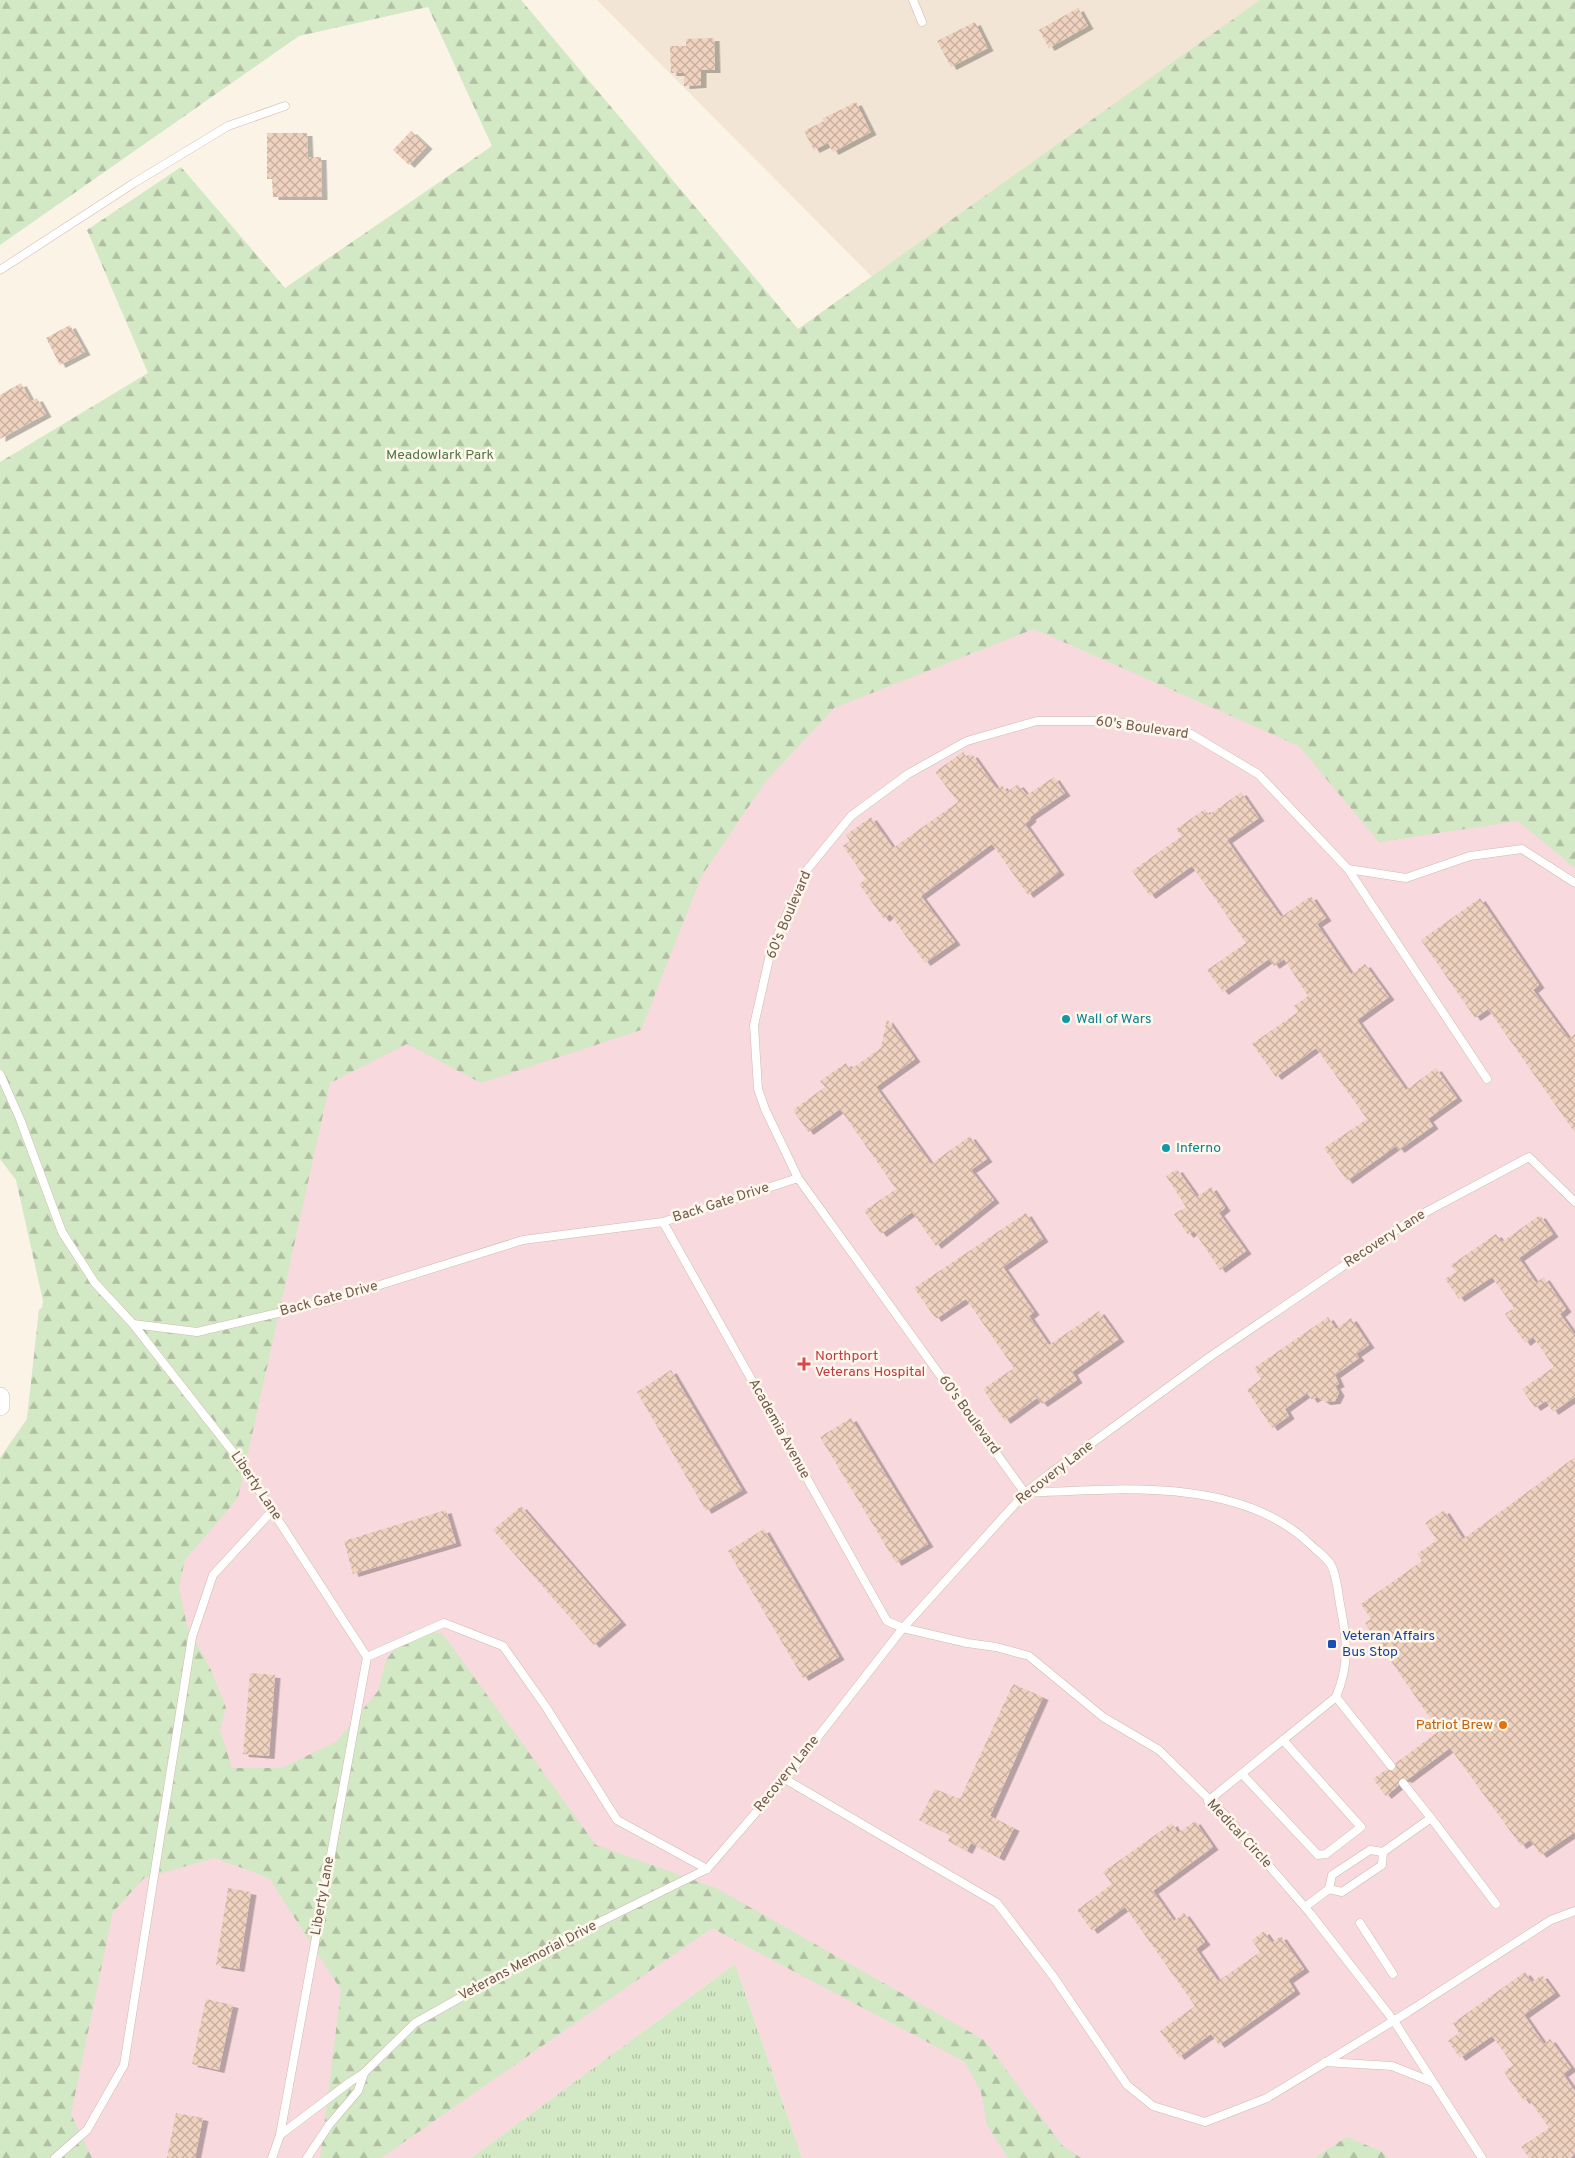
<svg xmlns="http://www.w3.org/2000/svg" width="1575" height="2158" font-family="Overpass,sans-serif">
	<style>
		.residential { fill: #f2e5d5 }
		.medical { fill: #f8dade }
		.grass { fill: url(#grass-tufts) }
		.forest { fill: url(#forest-firs) }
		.building { fill: url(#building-cross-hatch); filter: url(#shadow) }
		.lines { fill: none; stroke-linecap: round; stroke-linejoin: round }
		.service-casing { stroke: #ccbbad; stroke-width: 9 }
		.tertiary-casing { stroke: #ccbbad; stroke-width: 20 }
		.service { stroke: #fff; stroke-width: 8 }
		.tertiary { stroke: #fff; stroke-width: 19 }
		.culture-dot { fill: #0f9aa8; stroke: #fef7ec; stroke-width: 2 }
		.health-dot { fill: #e0444e; stroke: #fef7ec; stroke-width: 2 }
		.transit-dot { fill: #1a4fb4; stroke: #fef7ec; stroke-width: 2 }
		.food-dot { fill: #e8710a; stroke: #fef7ec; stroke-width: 2 }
		.labels { text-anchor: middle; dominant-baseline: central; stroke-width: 5; stroke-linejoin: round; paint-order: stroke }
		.park-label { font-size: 14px; fill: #547845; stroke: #fef7ec }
		.street-label { font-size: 14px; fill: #735a4c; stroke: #fef7ec }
		.culture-label { font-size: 14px; fill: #0d838f; stroke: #fef7ec; text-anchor: start }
		.health-label { font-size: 14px; fill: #be3a42; stroke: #fef7ec; text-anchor: start }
		.transit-label { font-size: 14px; fill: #164399; stroke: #fef7ec; text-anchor: start }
		.food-label { font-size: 14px; fill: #c56008; stroke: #fef7ec; text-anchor: end }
	</style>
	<defs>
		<pattern id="grass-tufts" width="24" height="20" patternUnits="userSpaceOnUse" patternTransform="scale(1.25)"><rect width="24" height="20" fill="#d3e8c5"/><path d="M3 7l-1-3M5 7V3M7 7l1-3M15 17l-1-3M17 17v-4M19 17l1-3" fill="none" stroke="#b0bfa2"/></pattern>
		<pattern id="forest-firs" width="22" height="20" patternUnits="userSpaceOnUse" patternTransform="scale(1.25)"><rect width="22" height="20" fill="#d3e8c5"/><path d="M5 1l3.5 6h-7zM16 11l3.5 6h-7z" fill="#b0bfa2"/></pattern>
		<pattern id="building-cross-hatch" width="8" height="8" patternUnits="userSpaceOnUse" patternTransform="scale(1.25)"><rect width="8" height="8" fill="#efd2bf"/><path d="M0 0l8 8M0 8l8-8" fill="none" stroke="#c6ad9d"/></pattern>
		<filter id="shadow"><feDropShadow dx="5.5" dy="3" stdDeviation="0" flood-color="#0004"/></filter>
	</defs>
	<rect width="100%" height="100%" fill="#fbf3e6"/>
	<polygon class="residential" points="597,0 1347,0 894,299"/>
	<polygon class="medical" points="1018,581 1575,647 1575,2158 802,2158 735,1964 471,2158 0,2158 0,1458 27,1419 39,1310 654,831"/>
	<polygon class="grass" points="735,1964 802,2158 471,2158"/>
	<g class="forest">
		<polygon points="0,0 521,0 798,329 1260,0 1575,0 1575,868 1518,821 1379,842 1299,746 1034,629 834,708 766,781 702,875 641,1030 481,1083 407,1044 330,1083 238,1498 185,1560 179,1587 187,1626 211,1670 226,1708 220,1730 232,1768 281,1768 336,1742 378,1691 386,1660 409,1631 442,1633 596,1845 716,1888 984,2040 1062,2145 1081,2158 1008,2158 987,2125 981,2092 965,2062 712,1928 381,2158 320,2158 341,1990 269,1878 215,1858 144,1878 113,1912 71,2114 92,2158 0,2158 0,1458 27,1419 39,1310 42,1308 43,1301 16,1180 0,1159 0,462 148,373 87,230 181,167 285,288 492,146 428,7 299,36 0,245"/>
		<polygon points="1347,2137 1383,2152 1388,2158 1314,2158"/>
	</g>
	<g class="building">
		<polygon points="1078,8 1088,26 1049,48 1039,30"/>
		<polygon points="975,22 988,48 951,67 937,41"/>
		<polygon points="714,38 715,70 701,70 701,85 684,86 684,73 671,73 670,46 686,46 686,39"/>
		<polygon points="856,102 871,132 833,152 828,143 814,150 804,131 824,121 822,119"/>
		<polygon points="411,131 427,146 409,165 393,150"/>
		<polygon points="267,133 307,133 308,157 321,157 322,197 273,197 272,179 267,179"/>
		<polygon points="70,325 85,352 60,365 46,338"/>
		<polygon points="21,383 31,401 37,398 46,414 0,439 0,395"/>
		<polygon points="963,752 967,758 972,754 997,789 1002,785 1007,792 1018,784 1027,795 1054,777 1065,793 1030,817 1031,819 1025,824 1059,872 1028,895 992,844 921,896 955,942 925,963 890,914 884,919 859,884 866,879 843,846 850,841 846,835 871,817 893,848 958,802 935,772"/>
		<polygon points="1241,792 1259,818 1227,840 1281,917 1311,896 1326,918 1317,924 1351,974 1365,964 1389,997 1357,1020 1406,1090 1436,1068 1457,1098 1428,1119 1433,1126 1399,1150 1396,1146 1347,1181 1324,1148 1367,1119 1316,1048 1276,1077 1252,1044 1298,1012 1294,1006 1308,996 1284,959 1274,966 1269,959 1223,992 1207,970 1246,943 1192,866 1150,896 1132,871 1182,836 1176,829 1205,809 1209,815"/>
		<polygon points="1480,898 1539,985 1533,990 1569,1039 1575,1034 1575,1133 1488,1009 1475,1018 1421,940"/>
		<polygon points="887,1019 915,1059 876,1087 931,1164 970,1136 987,1159 971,1170 994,1200 936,1246 912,1212 881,1234 864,1211 896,1189 840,1109 808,1132 793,1110 825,1087 820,1081 846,1063 851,1069 881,1048"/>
		<polygon points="1177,1169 1197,1197 1211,1187 1225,1208 1219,1213 1246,1251 1220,1270 1194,1231 1188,1235 1174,1214 1186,1207 1166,1176"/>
		<polygon points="1026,1213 1043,1239 1003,1267 1034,1312 1029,1316 1049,1345 1099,1311 1119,1339 1072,1372 1077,1380 1042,1404 1037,1398 1005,1421 983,1389 1014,1368 966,1299 936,1319 914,1288"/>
		<polygon points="1540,1215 1553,1234 1519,1258 1536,1283 1544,1277 1566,1309 1560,1314 1575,1335 1575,1397 1553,1412 1546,1401 1535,1408 1522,1389 1554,1367 1533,1337 1525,1343 1505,1314 1514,1308 1492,1277 1459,1299 1445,1279 1456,1272 1451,1265 1496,1234 1502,1242"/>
		<polygon points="1328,1317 1336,1329 1351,1318 1369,1345 1356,1354 1359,1358 1335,1375 1339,1384 1335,1386 1339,1393 1335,1401 1325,1402 1317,1397 1312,1400 1307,1393 1285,1409 1289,1416 1272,1428 1247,1390 1261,1379 1254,1368"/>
		<polygon points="671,1370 742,1490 706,1511 637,1392"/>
		<polygon points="851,1418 928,1544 896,1563 820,1437"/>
		<polygon points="1575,1457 1575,1832 1541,1855 1530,1840 1521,1846 1450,1748 1407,1780 1400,1778 1398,1786 1386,1796 1373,1779 1387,1769 1394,1771 1396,1763 1439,1731 1365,1623 1371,1619 1361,1604 1422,1561 1417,1554 1437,1540 1425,1523 1444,1510 1463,1539"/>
		<polygon points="521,1506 621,1622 594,1645 493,1530"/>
		<polygon points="446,1510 456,1543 353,1574 344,1541"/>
		<polygon points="764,1529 839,1657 803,1678 728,1551"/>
		<polygon points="250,1673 275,1675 269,1756 243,1754"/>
		<polygon points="1013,1684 1043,1697 990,1816 1014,1828 999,1858 971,1843 967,1851 948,1841 951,1835 919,1820 935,1789 960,1799"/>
		<polygon points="1195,1821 1213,1847 1153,1891 1174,1921 1184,1913 1205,1942 1196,1949 1218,1981 1260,1952 1252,1940 1264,1931 1272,1943 1281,1936 1304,1969 1288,1980 1295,1991 1219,2045 1211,2034 1179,2057 1160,2031 1195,2006 1125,1907 1092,1931 1077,1910 1112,1884 1103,1872 1172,1823 1178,1833"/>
		<polygon points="228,1888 251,1892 239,1969 216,1965"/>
		<polygon points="1525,1972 1532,1982 1542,1975 1555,1993 1524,2015 1544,2044 1550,2039 1571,2068 1563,2074 1575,2091 1575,2154 1570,2158 1529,2158 1521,2147 1549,2128 1528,2098 1524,2101 1504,2072 1513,2065 1492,2036 1460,2058 1448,2041 1459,2033 1453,2023"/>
		<polygon points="206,1999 233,2005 219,2070 192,2064"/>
		<polygon points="176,2113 203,2118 195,2158 167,2158"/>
	</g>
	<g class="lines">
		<defs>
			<g id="service">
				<polyline points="913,0 922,22"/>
				<polyline points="0,270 134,183 228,126 285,106"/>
				<polyline points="1348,869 1487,1079"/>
				<polyline points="0,1074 20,1119 62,1232 95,1283 133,1324 240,1461 367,1657"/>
				<polyline points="663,1222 887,1621 903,1628 967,1643 996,1647 1029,1656 1103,1717 1159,1750 1224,1814 1310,1913 1394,2021 1482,2158"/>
				<polyline points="133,1324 197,1332 329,1301 523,1240 663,1222 798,1178"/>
				<polyline points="1025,1493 798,1178 765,1109 758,1089 754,1025 771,950 806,871 851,816 908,774 967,741 1037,721 1110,721 1191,734 1258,774 1348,869 1406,878 1470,856 1522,849 1575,883"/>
				<path d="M 1025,1493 C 1116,1489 1240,1476 1311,1545 C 1317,1551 1329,1559 1332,1567 C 1337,1578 1338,1593 1340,1604 C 1347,1640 1350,1663 1336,1697 L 1208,1801"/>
				<polyline points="1336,1697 1391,1766"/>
				<polyline points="1242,1774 1318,1855 1326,1854 1361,1827 1283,1740"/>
				<polyline points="785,1779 997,1903 1053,1976 1127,2085 1153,2106 1205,2122 1267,2098 1408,2012 1551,1920 1575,1911"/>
				<polyline points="1403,1783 1431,1818"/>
				<polyline points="1329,1889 1342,1892 1382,1865 1383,1852"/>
				<polyline points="1305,1907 1329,1889 1332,1875 1370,1850 1383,1852 1431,1818 1496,1904"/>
				<polyline points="1360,1923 1393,1974"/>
				<polyline points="1325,2062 1392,2066 1432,2082"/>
				<polyline points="280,2135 367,1657 444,1623 503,1646 546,1707 617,1820 707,1869"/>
				<polyline points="55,2158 87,2130 124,2065 192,1637 213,1575 272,1511"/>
				<polyline points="272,2158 280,2135 350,2082 364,2073 415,2023 559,1942 707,1869 785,1779 903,1628 1025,1493 1048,1475 1211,1356 1411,1220 1529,1157 1575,1202"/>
				<polyline points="307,2158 329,2125 358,2091 364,2073"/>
			</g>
			<polyline id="tertiary" points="0,1397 0,1406"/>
		</defs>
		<use href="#service" class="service-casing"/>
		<use href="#tertiary" class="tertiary-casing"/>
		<use href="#service" class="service"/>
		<use href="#tertiary" class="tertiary"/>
	</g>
	<g class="culture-dot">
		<circle cx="1066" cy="1019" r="5"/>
		<circle cx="1166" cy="1148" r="5"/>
	</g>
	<path class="health-dot" d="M801.5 1356.5h5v5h5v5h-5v5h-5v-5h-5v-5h5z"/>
	<rect class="transit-dot" x="1327" y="1639" width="10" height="10" rx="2.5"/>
	<circle class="food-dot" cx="1503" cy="1725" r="5"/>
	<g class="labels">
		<g class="park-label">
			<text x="440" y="455">Meadowlark Park</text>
		</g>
		<g class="street-label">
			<text transform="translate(1142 728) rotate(8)">60's Boulevard</text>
			<text transform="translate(789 915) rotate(-67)">60's Boulevard</text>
			<text transform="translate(721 1203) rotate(-18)">Back Gate Drive</text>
			<text transform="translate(1385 1239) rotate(-33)">Recovery Lane</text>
			<text transform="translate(329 1299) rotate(-15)">Back Gate Drive</text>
			<text transform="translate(969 1415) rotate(54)">60's Boulevard</text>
			<text transform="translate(779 1429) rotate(61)">Academia Avenue</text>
			<text transform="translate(1055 1473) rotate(-38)">Recovery Lane</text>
			<text transform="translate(256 1486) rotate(56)">Liberty Lane</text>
			<text transform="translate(787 1774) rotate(-51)">Recovery Lane</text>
			<text transform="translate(1239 1834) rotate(47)">Medical Circle</text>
			<text transform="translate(323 1896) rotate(-80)">Liberty Lane</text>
			<text transform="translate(528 1961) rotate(-28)">Veterans Memorial Drive</text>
		</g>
		<g class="culture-label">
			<text x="1076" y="1019">Wall of Wars</text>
			<text x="1176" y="1148">Inferno</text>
		</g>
		<g class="health-label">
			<text x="815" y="1356">Northport<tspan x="815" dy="16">Veterans Hospital</tspan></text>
		</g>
		<g class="transit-label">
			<text x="1342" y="1636">Veteran Affairs<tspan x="1342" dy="16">Bus Stop</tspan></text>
		</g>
		<g class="food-label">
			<text x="1493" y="1725">Patriot Brew</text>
		</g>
	</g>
</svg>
